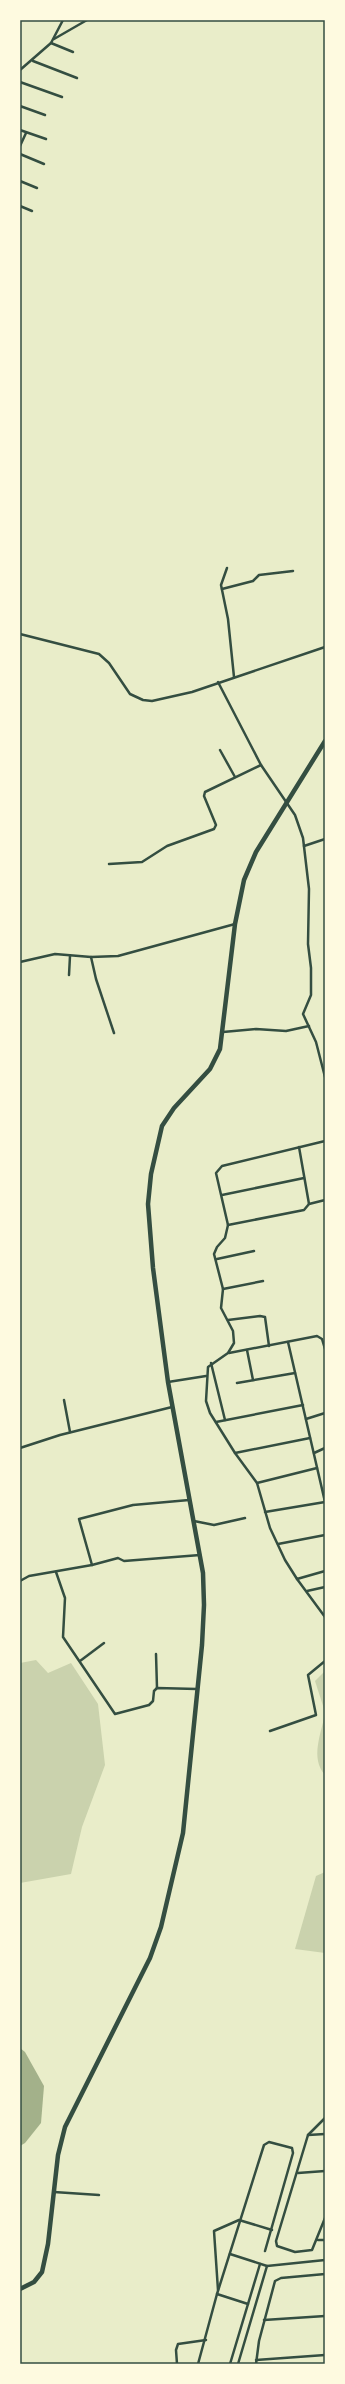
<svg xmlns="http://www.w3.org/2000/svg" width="345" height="2384" font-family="Cabin,sans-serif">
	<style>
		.green { fill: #cad2ad }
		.water { fill: #a3b18a }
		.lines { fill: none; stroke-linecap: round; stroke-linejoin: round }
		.minor { stroke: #344e41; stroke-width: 2.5 }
		.primary { stroke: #344e41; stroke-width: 4.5 }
		.neatline { fill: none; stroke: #344e41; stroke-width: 1.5 }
	</style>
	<rect width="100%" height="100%" fill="#e9edc9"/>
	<g class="green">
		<polygon points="36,1660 48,1673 71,1663 98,1704 105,1765 82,1827 71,1874 20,1883 20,1663"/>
		<polygon points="325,1671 325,1712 315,1681"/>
		<path d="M 325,1714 L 325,1775 C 310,1758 321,1734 325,1714 Z"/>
		<polygon points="325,1872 325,1953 295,1949 316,1876"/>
	</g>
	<polygon class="water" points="20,2048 25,2052 44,2086 41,2123 25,2143 20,2146"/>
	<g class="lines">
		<g class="minor">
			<polyline points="54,39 87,20"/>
			<polyline points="51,43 73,52"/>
			<polyline points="33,61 77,78"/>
			<polyline points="20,70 51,43 63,20"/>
			<polyline points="20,82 62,97"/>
			<polyline points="20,106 45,115"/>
			<polyline points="20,130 46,139"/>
			<polyline points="20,146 26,133"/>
			<polyline points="20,154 44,164"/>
			<polyline points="20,181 37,188"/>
			<polyline points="20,206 32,211"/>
			<polyline points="227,568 221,585 228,619 234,677"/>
			<polyline points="222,589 253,581 259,575 293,571"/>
			<polyline points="20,634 99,654 109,663 130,694 143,700 152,701 192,692 325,647"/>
			<polyline points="218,682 261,765 295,815 303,838 309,889 308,944 311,968 311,995 303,1014 316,1042 325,1077"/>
			<polyline points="220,750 235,777"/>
			<polyline points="304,846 325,839"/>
			<polyline points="109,864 142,862 167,846 214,829 216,825 204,796 205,792 261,765"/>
			<polyline points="91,957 96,979 114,1033"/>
			<polyline points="20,962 55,954 91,957 118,956 235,924"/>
			<polyline points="69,975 70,956"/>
			<polyline points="223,1032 256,1029 286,1031 309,1026"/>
			<polyline points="325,1141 222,1166 216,1173 228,1225 225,1238 217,1247 214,1254 223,1289 221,1308 233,1331 234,1343 228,1353 208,1367 206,1401 210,1413 235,1453 257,1483 270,1528 285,1560 297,1579 325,1571"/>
			<polyline points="299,1147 309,1204"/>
			<polyline points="222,1195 304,1178"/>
			<polyline points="228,1225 304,1210 309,1204 325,1200"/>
			<polyline points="217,1259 254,1251"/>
			<polyline points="223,1289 263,1281"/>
			<polyline points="228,1320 260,1316 265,1317 269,1346"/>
			<polyline points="288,1342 325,1502"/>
			<polyline points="247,1350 253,1380"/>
			<polyline points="229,1353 317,1336 322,1339 325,1349"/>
			<polyline points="211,1363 225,1420"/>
			<polyline points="168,1382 206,1376"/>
			<polyline points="237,1383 295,1373"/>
			<polyline points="64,1400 70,1432"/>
			<polyline points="306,1419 325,1413"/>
			<polyline points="216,1422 303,1405"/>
			<polyline points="20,1448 60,1435 172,1407"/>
			<polyline points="235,1453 310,1438"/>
			<polyline points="314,1453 325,1448"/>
			<polyline points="257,1483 317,1468"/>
			<polyline points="265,1512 325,1502"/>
			<polyline points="194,1521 214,1525 245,1518"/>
			<polyline points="278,1544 325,1535"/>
			<polyline points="92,1565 79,1519 133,1505 189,1500"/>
			<polyline points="56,1572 65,1598 63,1637 115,1714 149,1705 153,1701 154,1691 157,1688 197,1689"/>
			<polyline points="297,1579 325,1617"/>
			<polyline points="20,1581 29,1576 92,1565 118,1558 124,1561 200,1555"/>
			<polyline points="307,1591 325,1587"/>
			<polyline points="156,1654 157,1688"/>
			<polyline points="80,1661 104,1643"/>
			<polyline points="270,1731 316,1715 308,1675 325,1661"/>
			<polyline points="325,2118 308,2135 276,2241 277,2246 295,2252 312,2250 325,2218"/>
			<polyline points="308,2135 325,2134"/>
			<polyline points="298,2173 325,2171"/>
			<polyline points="54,2192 99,2195"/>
			<polyline points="318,2240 325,2240"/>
			<polyline points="230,2254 267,2266 325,2260"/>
			<polyline points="218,2290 214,2231 239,2220 272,2230"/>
			<polyline points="217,2294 248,2304"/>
			<polyline points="264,2320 325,2316"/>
			<polyline points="256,2360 325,2355"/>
			<polyline points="177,2364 176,2350 178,2344 206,2340"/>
			<polyline points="198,2364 217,2294 264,2145 269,2142 292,2148 293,2153 265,2251"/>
			<polyline points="230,2364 260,2264"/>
			<polyline points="238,2364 267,2266"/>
			<polyline points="256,2364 259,2341 275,2281 281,2278 325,2274"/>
		</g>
		<polyline class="primary" points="20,2289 34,2282 42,2272 48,2244 58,2155 65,2127 150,1958 161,1927 183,1833 202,1645 204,1605 203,1573 168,1382 153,1268 148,1204 151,1174 162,1126 174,1108 210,1069 220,1049 235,924 244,880 256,852 325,741"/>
	</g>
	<rect width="345" height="2384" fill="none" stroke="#fefae0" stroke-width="42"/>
	<rect x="21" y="21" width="303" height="2342" class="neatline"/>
</svg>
